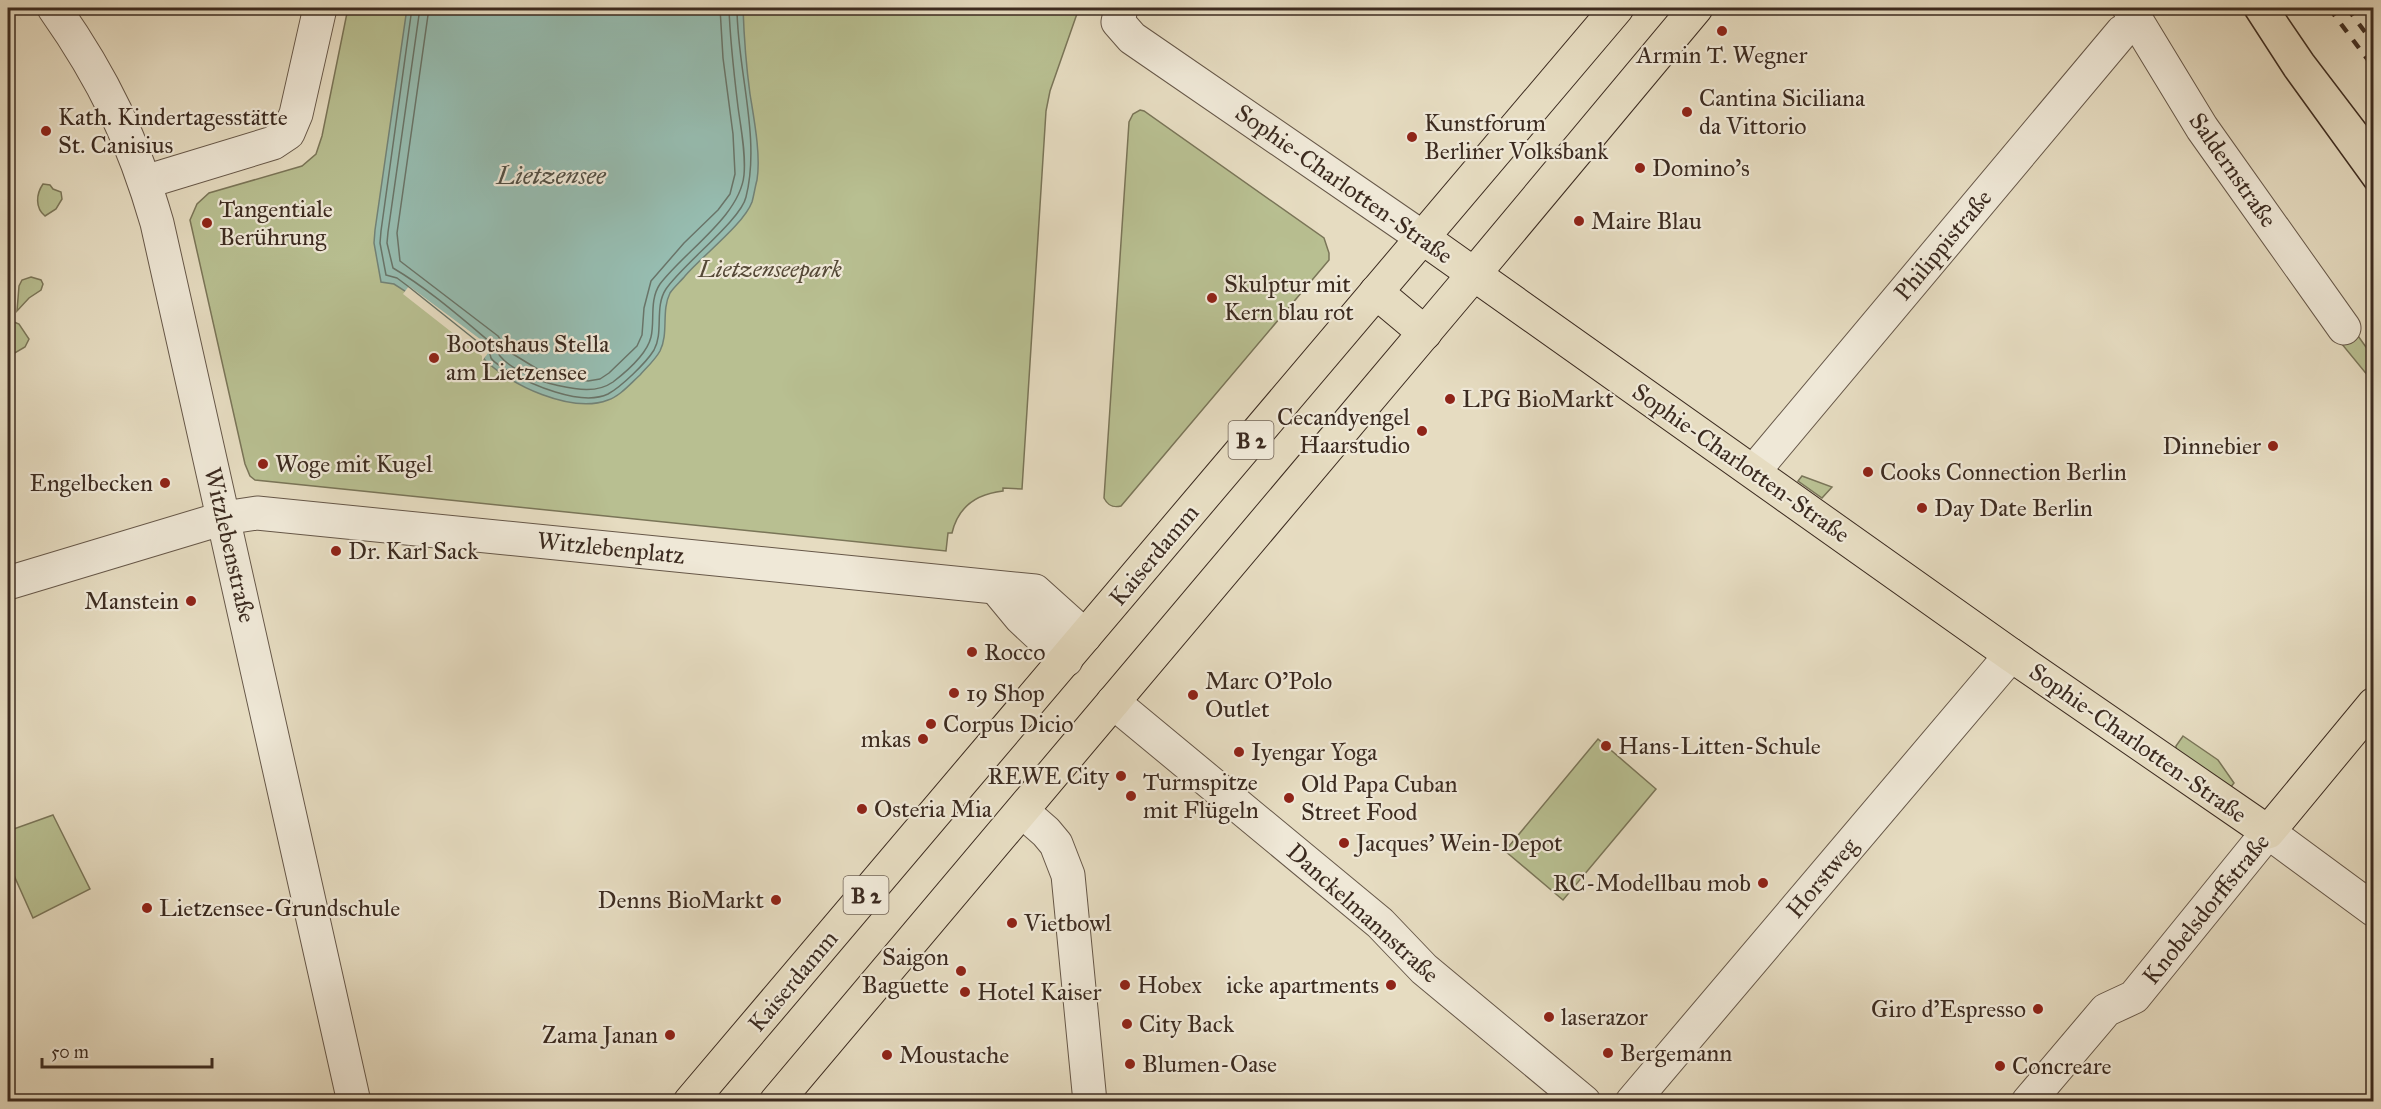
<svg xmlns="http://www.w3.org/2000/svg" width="2381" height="1109" font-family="'IM FELL Great Primer',serif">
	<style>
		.green { fill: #b8bf91; stroke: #7a7558; stroke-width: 1.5 }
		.water { fill: #96bcb0; stroke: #728276; stroke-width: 1.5 }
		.pier { fill: #e6dcc1 }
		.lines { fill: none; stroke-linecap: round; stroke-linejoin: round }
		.shore { stroke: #697468; stroke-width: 1.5 }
		.minor-casing { stroke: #665748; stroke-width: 35 }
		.major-casing { stroke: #3c2b20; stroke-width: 35 }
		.minor { stroke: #efe8d7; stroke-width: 33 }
		.major { stroke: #e6dcc1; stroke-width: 33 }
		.tram { stroke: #3c2b20; stroke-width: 1.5 }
		.rail { stroke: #3c2b20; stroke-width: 4.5; stroke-dasharray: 10 10; stroke-linecap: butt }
		.poi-dot { fill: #8f2418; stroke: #efe8d7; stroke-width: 2 }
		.labels { text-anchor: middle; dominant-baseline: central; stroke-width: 4.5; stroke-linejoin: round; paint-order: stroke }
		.shield { fill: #efe8d7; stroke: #726457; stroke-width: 1.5 }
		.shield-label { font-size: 22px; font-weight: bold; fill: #3c2b20 }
		.poi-label { font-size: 24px; fill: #3c2b20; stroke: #efe8d7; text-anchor: start }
		.street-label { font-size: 24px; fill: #3c2b20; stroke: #efe8d7 }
		.park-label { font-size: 24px; font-style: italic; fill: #554937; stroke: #efe8d7 }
		.water-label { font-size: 26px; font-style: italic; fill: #524f44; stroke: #efe8d7 }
	</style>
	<rect width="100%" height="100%" fill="#e6dcc1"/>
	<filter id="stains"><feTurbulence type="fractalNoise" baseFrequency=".00333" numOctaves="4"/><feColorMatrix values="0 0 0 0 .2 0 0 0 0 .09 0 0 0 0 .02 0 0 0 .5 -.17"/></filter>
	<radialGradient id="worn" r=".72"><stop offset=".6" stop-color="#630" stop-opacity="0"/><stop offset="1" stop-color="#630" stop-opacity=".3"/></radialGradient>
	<g class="green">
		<path d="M 348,8 L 1079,8 L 1050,91 L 1046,111 L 1022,489 L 1003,488 L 1003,491 C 976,494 958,507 952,533 L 948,533 L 946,551 L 255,480 L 250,476 L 245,464 L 190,220 L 197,204 L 209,193 L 302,166 L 316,154 L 322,136 Z"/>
		<path d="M 1140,110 L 1144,111 L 1324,238 L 1329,253 L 1329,260 L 1121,506 C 1113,508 1108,506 1104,498 L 1129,122 L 1133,114 Z"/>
		<path d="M 43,184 L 50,185 L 53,189 L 61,192 L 62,199 L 56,209 L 45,216 C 35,208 36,194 43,184 Z"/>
		<polygon points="31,277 41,280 43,284 41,290 29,298 17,311 19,286 22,280"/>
		<polygon points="14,322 19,324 29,339 25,347 8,357 9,326"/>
		<polygon points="2356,333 2373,357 2373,382 2341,343"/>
		<polygon points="1802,476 1832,487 1822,498 1798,481"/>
		<polygon points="2183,736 2218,760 2234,783 2230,788 2176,750 2176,746"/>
		<polygon points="1598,739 1656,789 1563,900 1505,851"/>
		<polygon points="53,815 90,889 33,918 8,862 8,831"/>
	</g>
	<path class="water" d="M 407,8 L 743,8 C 744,36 746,65 750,94 C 754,119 761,155 757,180 C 755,187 754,195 752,202 C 744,224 702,256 685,276 C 681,281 674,287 670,293 C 661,311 669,333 660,351 C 655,360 647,367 640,375 C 630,384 620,396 608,400 C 572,414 509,385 484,359 L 485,355 L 405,291 L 394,284 L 381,282 L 374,243 L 375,230 Z"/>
	<polygon class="pier" points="409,286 492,348 482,361 482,356 403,294"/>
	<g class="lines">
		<g class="shore">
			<path d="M 412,8 L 381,231 L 380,243 L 386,275 L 397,278 L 409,287 L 488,350 C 490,352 490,355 491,358 C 494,363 501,366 505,369 C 529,384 581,407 608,394 C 621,387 646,363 654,350 C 664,332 654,307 666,289 C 683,264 741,220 746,197 C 761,138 737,69 737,8"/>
			<path d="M 420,8 L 388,232 L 387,243 L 393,268 C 427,288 459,316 490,342 C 496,346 496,351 500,356 C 510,369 541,382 556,385 C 575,389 596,394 613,382 C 626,372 647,354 651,337 C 655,321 649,300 660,284 C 685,251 740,216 744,175 C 746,153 741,129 738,107 C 734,74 730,41 729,8"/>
			<polyline points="429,8 397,233 400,261 498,336 508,351 539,370 556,376 588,381 600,379 609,373 637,346 642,335 644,308 651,281 684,243 718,210 730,194 735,174 733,134 723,58 720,8"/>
		</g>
		<defs>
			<g id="minor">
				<path d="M 54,8 C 104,79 133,140 157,223 L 354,1102"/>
				<polyline points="1121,8 1118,22 1132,38 1423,238"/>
				<polyline points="2129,8 2202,128 2344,328"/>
				<polyline points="145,182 273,143 288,133 296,114 320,8"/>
				<polyline points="1754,471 2122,32 2137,23"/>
				<polyline points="8,583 224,518 257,513 1035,591 1085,636"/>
				<polyline points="997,589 1021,618 1066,660"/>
				<polyline points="1113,702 1380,923 1424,969 1584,1102"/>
				<polyline points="1022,811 1046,832 1056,844 1068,875 1090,1102"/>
				<polyline points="1632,1102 2011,655"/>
				<polyline points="2028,1102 2106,1010 2134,997 2268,832 2374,910"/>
			</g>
			<g id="major">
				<polyline points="1423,238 2011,655 2268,832 2374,704"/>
				<polyline points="1376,292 1425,333"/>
				<polyline points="690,1102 1617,8"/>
				<polyline points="776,1102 1474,274 1696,8"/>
			</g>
		</defs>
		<use href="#minor" class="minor-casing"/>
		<use href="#major" class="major-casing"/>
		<use href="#minor" class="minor"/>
		<use href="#major" class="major"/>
		<g class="tram">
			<polyline points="2241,8 2285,76 2374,199"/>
			<polyline points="2281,8 2313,55 2374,135"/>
		</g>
		<g class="rail">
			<polyline points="2329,8 2374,68"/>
			<polyline points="2347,8 2374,44"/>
		</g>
	</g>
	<g class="poi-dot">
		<circle cx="1722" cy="31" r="6"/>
		<circle cx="1687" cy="112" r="6"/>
		<circle cx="46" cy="131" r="6"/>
		<circle cx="1412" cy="137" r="6"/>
		<circle cx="1640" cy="168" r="6"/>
		<circle cx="1579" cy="221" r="6"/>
		<circle cx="207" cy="223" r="6"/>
		<circle cx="1212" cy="298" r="6"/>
		<circle cx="434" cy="358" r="6"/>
		<circle cx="1450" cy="399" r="6"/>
		<circle cx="1422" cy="431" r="6"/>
		<circle cx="2273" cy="446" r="6"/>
		<circle cx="263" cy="464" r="6"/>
		<circle cx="1868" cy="472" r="6"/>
		<circle cx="165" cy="483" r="6"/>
		<circle cx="1922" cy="508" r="6"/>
		<circle cx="336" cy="551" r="6"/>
		<circle cx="191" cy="601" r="6"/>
		<circle cx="972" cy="652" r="6"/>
		<circle cx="954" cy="693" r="6"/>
		<circle cx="1193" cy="695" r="6"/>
		<circle cx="931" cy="724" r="6"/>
		<circle cx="923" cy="739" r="6"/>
		<circle cx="1606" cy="746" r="6"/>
		<circle cx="1239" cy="752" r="6"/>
		<circle cx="1121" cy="776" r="6"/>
		<circle cx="1131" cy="796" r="6"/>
		<circle cx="1289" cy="798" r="6"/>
		<circle cx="862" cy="809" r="6"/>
		<circle cx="1344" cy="843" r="6"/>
		<circle cx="1763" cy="883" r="6"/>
		<circle cx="776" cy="900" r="6"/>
		<circle cx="147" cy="908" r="6"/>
		<circle cx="1012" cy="923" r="6"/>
		<circle cx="961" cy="971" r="6"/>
		<circle cx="1125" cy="985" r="6"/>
		<circle cx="1391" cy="985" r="6"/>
		<circle cx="965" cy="992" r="6"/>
		<circle cx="2038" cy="1009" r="6"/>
		<circle cx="1549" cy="1017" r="6"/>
		<circle cx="1127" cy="1024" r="6"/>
		<circle cx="670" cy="1035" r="6"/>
		<circle cx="1608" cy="1053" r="6"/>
		<circle cx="887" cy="1055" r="6"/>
		<circle cx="1130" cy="1064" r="6"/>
		<circle cx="2000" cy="1066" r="6"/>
	</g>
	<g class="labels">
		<g class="shield">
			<rect x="1228.5" y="421" width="45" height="38" rx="4.5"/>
			<rect x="843.5" y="876" width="45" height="38" rx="4.5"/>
		</g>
		<g class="shield-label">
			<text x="1251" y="440">B 2</text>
			<text x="866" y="895">B 2</text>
		</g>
		<g class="poi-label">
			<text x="1722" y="55" text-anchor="middle">Armin T. Wegner</text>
			<text x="1699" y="98">Cantina Siciliana<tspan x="1699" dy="28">da Vittorio</tspan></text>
			<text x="58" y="117">Kath. Kindertagesstätte<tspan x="58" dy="28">St. Canisius</tspan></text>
			<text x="1424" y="123">Kunstforum<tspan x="1424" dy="28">Berliner Volksbank</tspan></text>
			<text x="1652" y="168">Domino's</text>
			<text x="219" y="209">Tangentiale<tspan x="219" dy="28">Berührung</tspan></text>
			<text x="1591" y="221">Maire Blau</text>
			<text x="1224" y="284">Skulptur mit<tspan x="1224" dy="28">Kern blau rot</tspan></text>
			<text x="446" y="344">Bootshaus Stella<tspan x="446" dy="28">am Lietzensee</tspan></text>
			<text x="1462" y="399">LPG BioMarkt</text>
			<text x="1410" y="417" text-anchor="end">Cecandyengel<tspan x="1410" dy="28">Haarstudio</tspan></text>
			<text x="2261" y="446" text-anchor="end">Dinnebier</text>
			<text x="275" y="464">Woge mit Kugel</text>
			<text x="1880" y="472">Cooks Connection Berlin</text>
			<text x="153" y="483" text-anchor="end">Engelbecken</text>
			<text x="1934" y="508">Day Date Berlin</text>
			<text x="348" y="551">Dr. Karl Sack</text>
			<text x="179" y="601" text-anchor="end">Manstein</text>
			<text x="984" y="652">Rocco</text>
			<text x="1205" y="681">Marc O'Polo<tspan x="1205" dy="28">Outlet</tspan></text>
			<text x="966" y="693">19 Shop</text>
			<text x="943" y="724">Corpus Dicio</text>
			<text x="911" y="739" text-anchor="end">mkas</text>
			<text x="1618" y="746">Hans-Litten-Schule</text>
			<text x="1251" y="752">Iyengar Yoga</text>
			<text x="1109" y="776" text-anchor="end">REWE City</text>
			<text x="1143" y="782">Turmspitze<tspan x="1143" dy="28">mit Flügeln</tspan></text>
			<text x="1301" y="784">Old Papa Cuban<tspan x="1301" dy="28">Street Food</tspan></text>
			<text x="874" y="809">Osteria Mia</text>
			<text x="1356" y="843">Jacques' Wein-Depot</text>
			<text x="1751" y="883" text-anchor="end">RC-Modellbau mob</text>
			<text x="764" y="900" text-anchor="end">Denns BioMarkt</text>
			<text x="159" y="908">Lietzensee-Grundschule</text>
			<text x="1024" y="923">Vietbowl</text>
			<text x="949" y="957" text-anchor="end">Saigon<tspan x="949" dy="28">Baguette</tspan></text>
			<text x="1137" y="985">Hobex</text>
			<text x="1379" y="985" text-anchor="end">icke apartments</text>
			<text x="977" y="992">Hotel Kaiser</text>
			<text x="2026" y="1009" text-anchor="end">Giro d'Espresso</text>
			<text x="1561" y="1017">laserazor</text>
			<text x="1139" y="1024">City Back</text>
			<text x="658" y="1035" text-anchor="end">Zama Janan</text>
			<text x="1620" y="1053">Bergemann</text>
			<text x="899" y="1055">Moustache</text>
			<text x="1142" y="1064">Blumen-Oase</text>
			<text x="2012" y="1066">Concreare</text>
		</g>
		<g class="street-label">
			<text transform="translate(2233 170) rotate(55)">Saldernstraße</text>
			<text transform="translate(1344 184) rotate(35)">Sophie-Charlotten-Straße</text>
			<text transform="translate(1943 245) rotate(-50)">Philippistraße</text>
			<text transform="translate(1741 463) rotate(35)">Sophie-Charlotten-Straße</text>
			<text transform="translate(230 545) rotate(77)">Witzlebenstraße</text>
			<text transform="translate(611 548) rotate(6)">Witzlebenplatz</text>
			<text transform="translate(1154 555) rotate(-50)">Kaiserdamm</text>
			<text transform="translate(2138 743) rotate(35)">Sophie-Charlotten-Straße</text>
			<text transform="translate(1822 878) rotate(-50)">Horstweg</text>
			<text transform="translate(2206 909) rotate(-51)">Knobelsdorffstraße</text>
			<text transform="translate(1363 913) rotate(42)">Danckelmannstraße</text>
			<text transform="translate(793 981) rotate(-50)">Kaiserdamm</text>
		</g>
		<g class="park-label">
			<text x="770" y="269">Lietzenseepark</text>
		</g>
		<g class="water-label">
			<text x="551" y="175">Lietzensee</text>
		</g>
	</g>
	<rect width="2381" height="1109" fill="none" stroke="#e6dcc1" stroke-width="30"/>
	<rect x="9" y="9" width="2363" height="1091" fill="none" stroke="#3c2b20" stroke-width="3"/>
	<rect x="15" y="15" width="2351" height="1079" fill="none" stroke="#3c2b20" stroke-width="1.5"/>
	<path d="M42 1058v9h170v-9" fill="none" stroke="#3c2b20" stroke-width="3"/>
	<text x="51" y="1058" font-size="18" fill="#3c2b20" stroke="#efe8d7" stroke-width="4.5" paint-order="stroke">50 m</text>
	<rect width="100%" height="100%" filter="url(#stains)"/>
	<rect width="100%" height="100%" fill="url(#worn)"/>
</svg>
